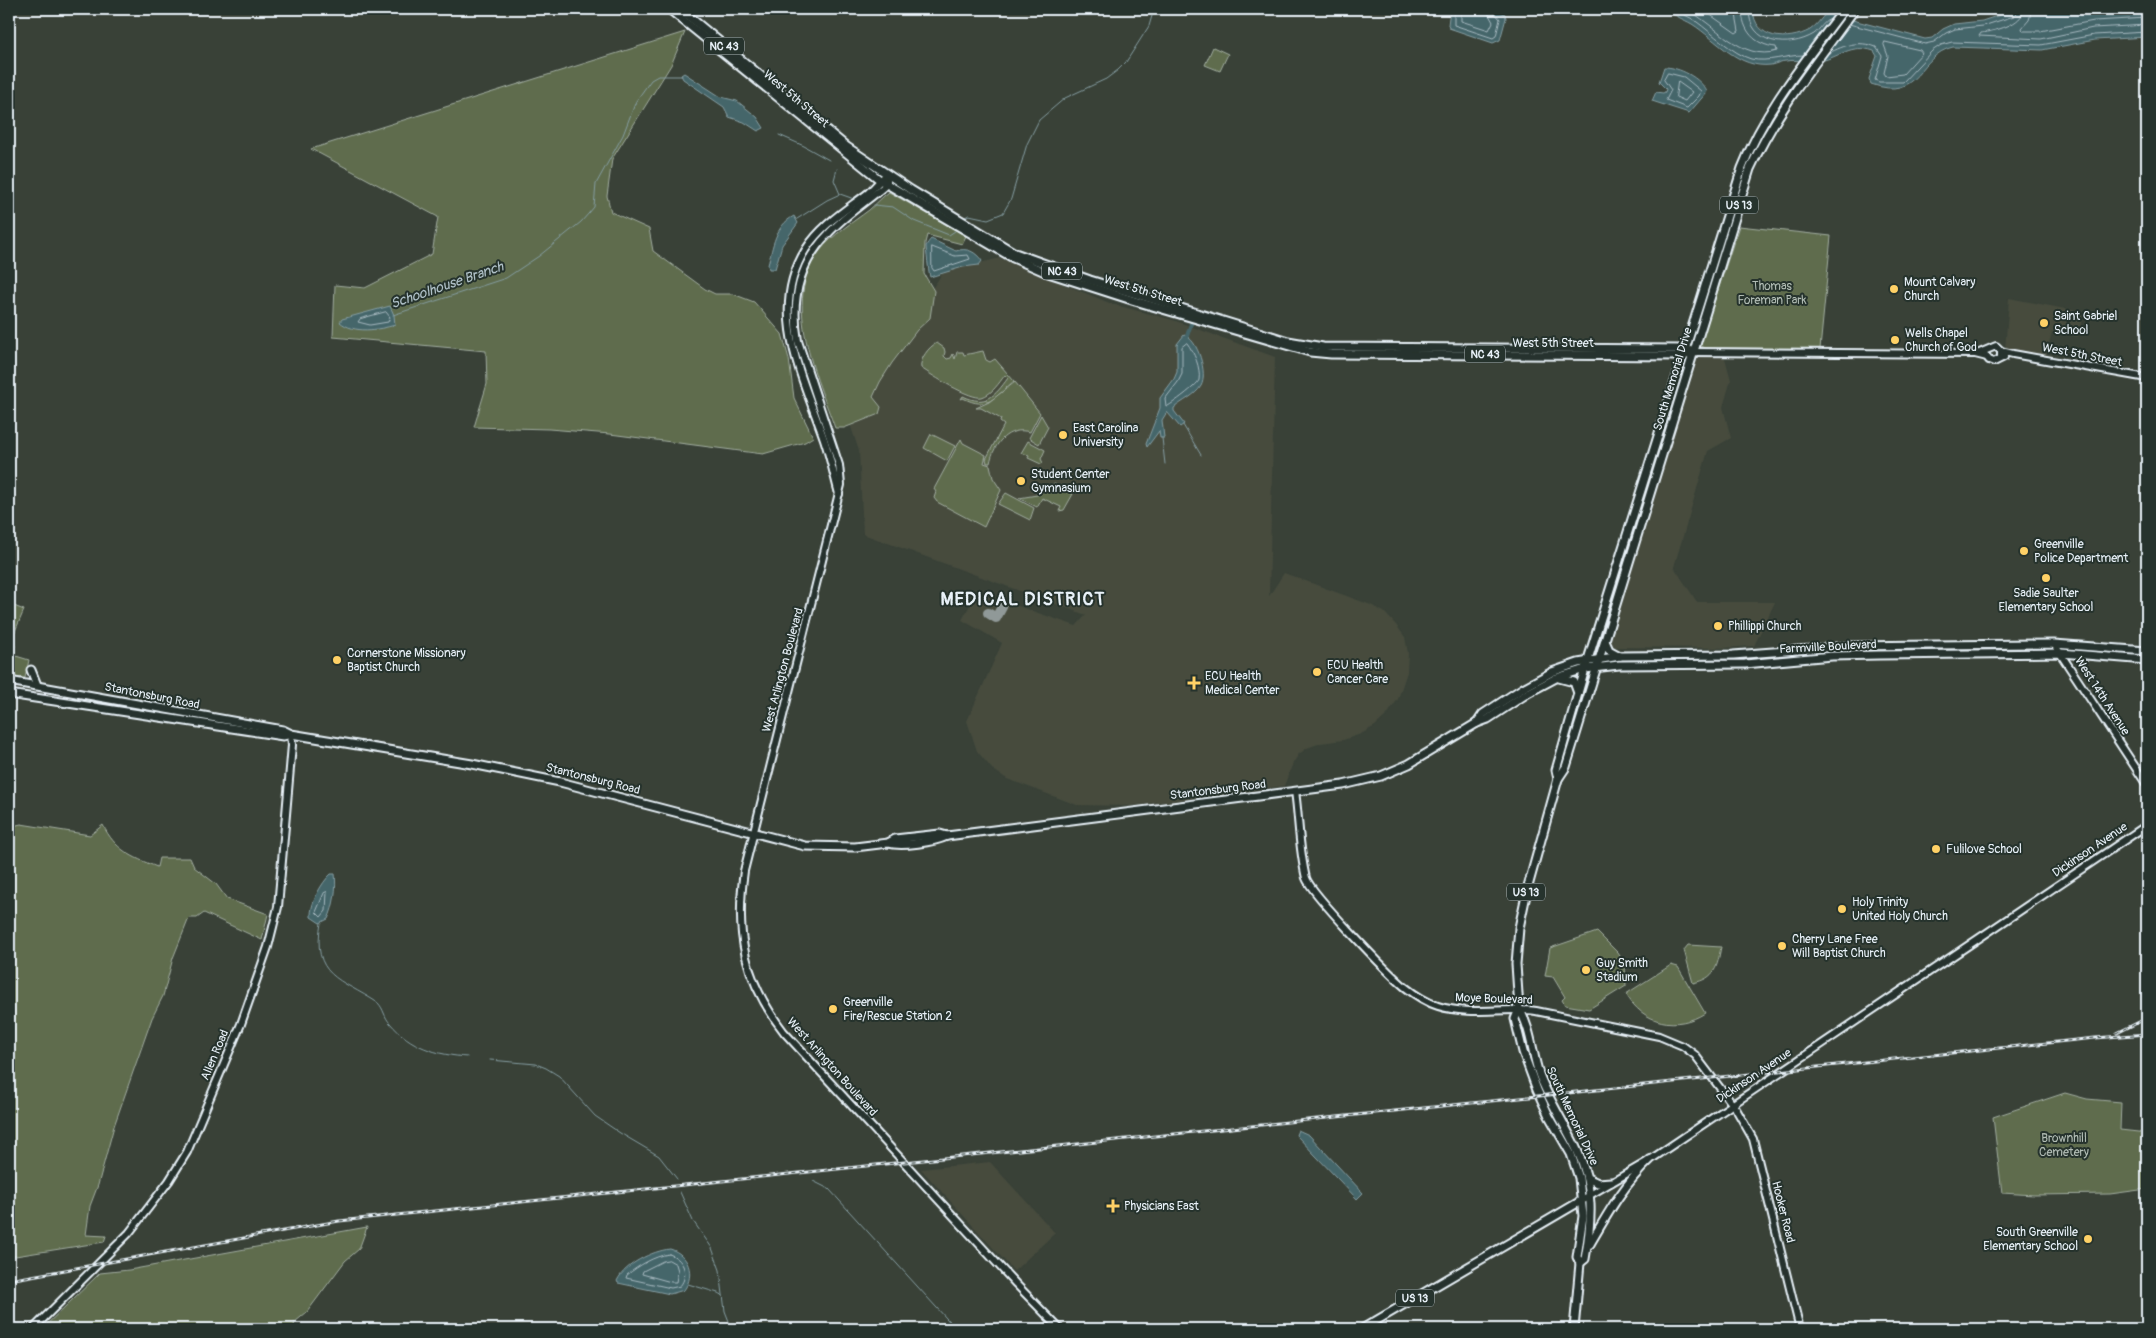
<svg xmlns="http://www.w3.org/2000/svg" width="2156" height="1338" font-family="Pangolin,sans-serif">
	<style>
		.built { fill: #464b3e }
		.green { fill: #5e6c4d; stroke: #a3aea2 }
		.water { fill: #45666b; stroke: #869ea3 }
		.lines { fill: none; stroke-linecap: round; stroke-linejoin: round }
		.shore { stroke: #a7b9c0; stroke-width: 1 }
		.stream { stroke: #869ea3; stroke-width: 1 }
		.canal { stroke: #45666b; stroke-width: 4 }
		.taxiway { stroke: #909998; stroke-width: 10 }
		.secondary-casing { stroke: #e8f1f8; stroke-width: 10 }
		.primary-casing { stroke: #e8f1f8; stroke-width: 11 }
		.secondary { stroke: #26332d; stroke-width: 6 }
		.primary { stroke: #26332d; stroke-width: 7 }
		.rail-casing { stroke: #e8f1f8; stroke-width: 3 }
		.rail { stroke: #26332d; stroke-width: 1; stroke-dasharray: 4; stroke-linecap: butt }
		.poi-dot { fill: #ffd166; stroke: #26332d; stroke-width: 2 }
		.labels { text-anchor: middle; dominant-baseline: central; stroke-width: 4; stroke-linejoin: round; paint-order: stroke }
		.shield { fill: #26332d; stroke: #aeb8bb; stroke-width: 1 }
		.shield-label { font-size: 11px; font-weight: bold; fill: #e8f1f8 }
		.street-label { font-size: 12px; fill: #e8f1f8; stroke: #26332d }
		.poi-label { font-size: 12px; fill: #e8f1f8; stroke: #26332d; text-anchor: start }
		.park-label { font-size: 12px; fill: #b1bcb4; stroke: #26332d }
		.water-label { font-size: 14px; font-style: italic; fill: #afc0c7; stroke: #26332d }
		.district-label { font-size: 18px; font-weight: bold; letter-spacing: 1px; fill: #e8f1f8; stroke: #26332d }
	</style>
	<rect width="100%" height="100%" fill="#394137"/>
	<filter id="ink" filterUnits="userSpaceOnUse"><feTurbulence type="fractalNoise" baseFrequency=".02" numOctaves="2"/><feDisplacementMap in="SourceGraphic" scale="10" xChannelSelector="R" yChannelSelector="G"/><feConvolveMatrix kernelMatrix="1 2 1 2 8 2 1 2 1" color-interpolation-filters="sRGB"/></filter>
	<g filter="url(#ink)">
		<g class="built">
			<polygon points="1000,258 1112,304 1173,320 1275,357 1269,596 1284,573 1371,605 1384,612 1396,625 1405,637 1408,653 1407,672 1398,699 1387,715 1375,726 1361,734 1343,740 1321,743 1307,748 1299,754 1293,763 1284,786 1131,806 1077,805 1007,779 992,769 977,751 967,721 1002,643 962,620 977,592 1076,626 1086,615 863,534 859,451 848,418 943,272"/>
			<polygon points="2009,298 2081,312 2083,315 2078,337 2052,332 2046,355 2005,350"/>
			<polygon points="1701,357 1725,358 1731,380 1723,407 1731,438 1708,451 1674,567 1697,602 1775,602 1754,646 1723,648 1614,647 1610,642 1611,634 1694,361"/>
			<polygon points="990,1162 1055,1233 1014,1271 921,1169"/>
		</g>
		<g class="green">
			<polygon points="685,32 671,65 612,159 607,196 611,212 649,229 653,251 705,289 715,294 733,294 754,302 782,334 789,359 794,398 813,437 805,442 763,454 610,434 549,429 474,427 487,384 486,351 333,337 335,285 365,288 432,254 438,217 311,149"/>
			<polygon points="1213,47 1228,54 1220,71 1205,65"/>
			<path d="M 889,192 L 966,236 L 962,244 L 927,235 L 925,243 L 924,274 L 934,291 L 930,318 L 917,330 L 892,363 L 880,382 L 873,397 L 881,407 L 879,414 L 844,428 L 835,428 C 817,378 781,301 819,252 C 833,234 852,223 869,210 C 876,204 882,197 889,192 Z"/>
			<polygon points="1739,226 1831,236 1820,349 1706,348 1701,346 1701,342"/>
			<path d="M 937,343 L 944,348 L 945,352 L 944,356 L 947,359 L 951,358 L 953,354 L 955,359 L 957,352 L 963,352 L 964,355 L 983,351 L 986,360 L 990,362 L 995,359 L 1014,381 C 995,397 988,411 963,398 L 961,399 L 963,396 C 986,407 995,396 1008,378 L 1005,375 C 999,383 992,394 982,397 C 971,400 931,375 921,368 C 919,360 929,346 937,343 Z"/>
			<path d="M 1015,382 L 1040,413 L 1030,432 C 1008,426 994,443 990,463 L 987,463 L 986,459 L 1004,425 L 1000,422 L 1001,419 L 981,408 L 976,408 L 989,402 Z"/>
			<polygon points="1041,415 1048,427 1039,444 1029,438"/>
			<polygon points="931,434 955,446 947,461 924,448"/>
			<polygon points="961,439 963,443 986,455 984,463 990,465 993,478 1001,490 984,527 937,502 934,498 936,492 934,489"/>
			<polygon points="1028,441 1045,450 1041,459 1043,463 1041,464 1028,458 1029,455 1021,453"/>
			<polygon points="1054,484 1073,494 1064,510 1059,511 1061,507 1042,498 1037,507 1019,498 1037,495"/>
			<polygon points="1006,493 1034,508 1030,520 998,504"/>
			<polygon points="9,604 24,610 10,643 15,645 14,651 16,656 29,660 25,678 9,677"/>
			<path d="M 21,824 L 90,835 L 103,825 C 115,850 132,857 157,867 L 159,858 L 190,858 L 194,867 L 216,884 L 227,899 L 268,914 L 262,940 L 204,913 L 197,918 L 189,918 L 173,958 L 163,996 L 152,1018 L 114,1126 L 98,1185 L 90,1206 L 86,1235 L 106,1236 L 104,1242 L 9,1257 L 9,827 Z"/>
			<polygon points="1597,932 1618,953 1625,964 1626,986 1589,1009 1565,1005 1562,1000 1565,997 1553,977 1545,976 1550,948"/>
			<path d="M 1688,945 L 1721,947 C 1717,967 1716,978 1693,983 L 1684,950 Z"/>
			<path d="M 1671,965 L 1678,967 L 1705,1013 C 1677,1031 1643,1024 1626,994 Z"/>
			<polygon points="2065,1093 2087,1099 2121,1102 2120,1130 2147,1133 2147,1189 2110,1194 2034,1195 2002,1193 1993,1117"/>
			<polygon points="367,1227 359,1249 345,1261 307,1312 295,1322 293,1329 42,1329 100,1273 129,1270"/>
		</g>
		<g class="water">
			<polygon points="1450,9 1493,9 1505,14 1506,18 1500,40 1493,43 1449,28 1448,25"/>
			<path d="M 1666,9 L 1753,9 C 1754,40 1788,42 1810,30 C 1816,26 1821,19 1826,13 L 1925,39 L 1932,38 L 1943,29 L 1954,24 L 1982,21 L 2018,9 L 2147,9 L 2147,37 L 2095,40 L 2042,50 L 1953,47 C 1917,55 1921,102 1871,84 L 1869,79 L 1877,56 L 1874,51 C 1850,43 1841,57 1820,61 C 1809,63 1797,59 1786,61 C 1781,61 1776,64 1771,65 C 1738,69 1717,40 1692,24 C 1683,19 1674,16 1666,9 Z"/>
			<path d="M 1664,67 C 1679,67 1701,78 1707,92 L 1689,113 L 1652,101 L 1656,92 L 1663,93 L 1665,92 L 1666,89 L 1659,82 Z"/>
			<polygon points="684,73 721,97 737,101 757,117 764,128 758,131 744,122 729,117 724,107 683,79 681,75"/>
			<path d="M 794,216 L 798,223 L 782,245 L 775,269 L 769,269 L 768,265 C 773,246 775,226 794,216 Z"/>
			<path d="M 931,239 L 956,251 C 967,247 976,252 982,261 L 979,265 L 963,267 L 930,277 C 929,274 926,249 926,246 C 927,244 929,241 931,239 Z"/>
			<path d="M 390,306 L 394,315 L 395,325 C 378,330 354,334 340,322 L 342,319 Z"/>
			<path d="M 1184,335 C 1198,339 1208,374 1201,386 C 1196,395 1182,401 1174,408 L 1174,411 L 1184,424 L 1180,427 L 1167,412 L 1162,420 L 1164,438 L 1160,438 L 1159,431 L 1147,447 L 1146,444 L 1160,408 L 1160,398 L 1174,379 L 1177,372 L 1177,344 Z"/>
			<path d="M 331,874 L 335,874 C 337,887 334,907 328,919 L 320,923 L 311,917 C 310,904 321,883 331,874 Z"/>
			<polygon points="1298,1130 1309,1135 1363,1193 1357,1199 1296,1135"/>
			<path d="M 670,1249 C 688,1254 696,1274 684,1290 L 670,1294 L 618,1283 L 617,1281 C 625,1264 652,1251 670,1249 Z"/>
		</g>
		<g class="lines">
			<g class="shore">
				<polyline points="1454,9 1454,25 1493,38 1496,36 1500,19 1495,13 1494,9"/>
				<polyline points="1461,9 1461,21 1489,30 1493,22 1489,15 1488,9"/>
				<path d="M 1673,9 C 1681,14 1689,16 1697,22 C 1711,32 1733,54 1751,59 C 1768,63 1786,55 1804,55"/>
				<path d="M 1686,9 C 1714,23 1742,62 1777,51 L 1776,47 C 1755,45 1742,31 1742,9"/>
				<polyline points="1702,9 1736,33 1739,31 1735,9"/>
				<path d="M 1749,9 C 1748,45 1789,49 1814,34 C 1820,30 1824,20 1831,19"/>
				<path d="M 2024,9 C 2023,25 1994,31 1981,33 L 1979,36 L 2041,39 L 2093,28 L 2147,25"/>
				<polyline points="2032,9 2029,20 2022,28 2023,31 2040,31 2094,21 2147,18"/>
				<polyline points="1849,24 1925,44 1934,42 1946,33 1955,29 1983,26 2014,16 2017,13 2018,9"/>
				<polygon points="1885,42 1920,50 1922,53 1903,74 1886,76 1884,73 1888,56 1884,45"/>
				<path d="M 1829,53 C 1845,45 1858,40 1876,47 L 1882,56 L 1875,80 L 1879,82 L 1903,82 L 1932,51 L 1941,45 L 1952,42 L 2041,45 L 2094,35 L 2147,32"/>
				<polygon points="1668,73 1684,77 1701,91 1699,96 1687,108 1666,100 1671,90 1664,80"/>
				<polygon points="1678,82 1692,92 1685,101 1676,97"/>
				<polygon points="932,247 955,256 968,255 970,259 934,271 932,268"/>
				<polygon points="386,312 390,317 388,322 370,325 358,322 360,319"/>
				<path d="M 1187,343 C 1194,352 1201,368 1199,380 C 1198,385 1171,405 1166,407 L 1165,399 L 1178,382 L 1182,374 L 1182,347 Z"/>
				<polygon points="327,892 326,911 321,917 316,912 324,893"/>
				<path d="M 669,1254 C 683,1258 690,1274 680,1286 L 671,1288 L 626,1278 L 627,1275 C 638,1266 654,1256 669,1254 Z"/>
				<polygon points="669,1260 676,1264 678,1271 676,1282 671,1282 642,1274 643,1271 663,1261"/>
			</g>
			<g class="stream">
				<polyline points="779,135 804,146 829,160"/>
				<polyline points="837,169 834,180 840,194 854,199"/>
				<polyline points="874,205 893,207 914,221 949,235 955,231"/>
				<polyline points="965,217 969,215 988,219 1003,213 1011,199 1027,144 1039,120 1065,98 1106,79 1118,70 1126,62 1149,26 1154,9"/>
				<polyline points="797,219 827,200 840,194"/>
				<polyline points="393,315 506,278 539,256 581,222 589,213 594,207 596,184 623,135 636,101 651,80 658,76 682,76"/>
				<polyline points="1183,425 1201,455"/>
				<polyline points="1162,438 1165,464"/>
				<path d="M 321,923 C 311,977 340,978 378,1003 C 384,1009 384,1017 390,1023 C 410,1047 437,1055 467,1057"/>
				<polyline points="490,1060 536,1064 546,1068 559,1076 595,1116 620,1133 659,1156 677,1179"/>
				<polyline points="813,1181 829,1189 956,1329"/>
				<polyline points="680,1192 693,1221 712,1248 720,1270 725,1311 732,1329"/>
				<polyline points="688,1284 718,1293 723,1296"/>
			</g>
			<polyline class="canal" points="1187,336 1191,324"/>
			<polyline class="taxiway" points="988,613 996,618 1002,607"/>
			<defs>
				<g id="secondary">
					<path d="M 887,175 L 887,184 C 868,201 845,215 828,234 C 799,263 791,301 798,341 L 839,465 L 841,485 L 744,871 C 735,934 744,980 784,1032 L 1016,1284 L 1060,1329"/>
					<polyline points="2001,351 2013,354 2147,378"/>
					<polyline points="1693,352 1975,354 1987,357"/>
					<polyline points="1977,354 1996,346 2001,351 2001,357"/>
					<polyline points="1986,356 1989,360 1994,362 2004,357"/>
					<path d="M 839,494 C 834,475 830,457 824,439 C 803,378 767,311 806,249 C 821,225 846,210 868,193 C 874,188 878,182 884,177"/>
					<polyline points="2054,644 2147,785"/>
					<path d="M 1295,791 C 1299,819 1299,850 1306,878 C 1311,893 1389,974 1405,987 C 1415,995 1426,1002 1438,1006 C 1470,1016 1503,1007 1536,1011 L 1659,1036 L 1683,1046 L 1695,1055 L 1736,1109 L 1753,1139 L 1800,1329"/>
					<polyline points="1590,1195 1650,1160 2147,825"/>
					<polyline points="33,1329 129,1233 169,1181 187,1152 241,1024 268,947 278,907 292,745 291,734"/>
				</g>
				<g id="primary">
					<polyline points="669,9 880,180 1013,258 1045,272 1135,301 1310,352 1331,354 1684,356 1693,352"/>
					<polyline points="680,9 847,147 911,190 1015,253 1090,280 1288,341 1323,347 1686,349 1693,352"/>
					<polyline points="1605,641 1609,650 1620,656"/>
					<polyline points="31,670 37,685"/>
					<polyline points="1559,678 1574,682 1578,693"/>
					<polyline points="9,681 283,730 291,734 472,764 560,782 805,846 855,847 888,843 895,839 940,834 947,836"/>
					<polyline points="9,694 283,736 291,734"/>
					<polyline points="1477,723 1483,714 1523,688 1552,672 1578,663 1620,656 1733,655 1851,646 1932,645 2054,644 2147,651"/>
					<path d="M 1558,779 L 1556,770 L 1585,669 L 1742,168 C 1765,109 1806,60 1844,9"/>
					<path d="M 888,843 C 902,847 934,842 947,836 L 1343,785 L 1381,776 L 1409,764 L 1477,723 L 1488,719 L 1528,693 L 1556,678 L 1585,669 L 1619,665 L 1745,664 L 1832,656 L 1879,655 L 2061,653 L 2147,660"/>
					<path d="M 1519,1009 C 1531,1028 1532,1053 1539,1074 C 1549,1101 1565,1124 1577,1150 C 1594,1185 1592,1221 1585,1259 L 1580,1263"/>
					<polyline points="1587,1178 1598,1183 1611,1182"/>
					<path d="M 1590,1244 C 1608,1213 1624,1184 1650,1160"/>
					<polyline points="1362,1329 1586,1198"/>
					<path d="M 1574,1329 L 1580,1263 L 1577,1257 L 1583,1216 L 1579,1178 L 1571,1154 L 1549,1116 L 1537,1090 L 1523,1052 L 1515,1019 L 1519,1009 L 1516,964 L 1519,928 L 1527,890 L 1558,779 L 1566,767 L 1750,169 C 1777,110 1817,61 1855,9"/>
				</g>
			</defs>
			<use href="#secondary" class="secondary-casing"/>
			<use href="#primary" class="primary-casing"/>
			<use href="#secondary" class="secondary"/>
			<use href="#primary" class="primary"/>
			<defs>
				<g id="rail">
					<polyline points="2117,1033 2147,1018"/>
					<polyline points="9,1280 339,1221 2095,1038 2147,1034"/>
				</g>
			</defs>
			<use href="#rail" class="rail-casing"/>
			<use href="#rail" class="rail"/>
		</g>
	</g>
	<g class="poi-dot">
		<circle cx="1894" cy="289" r="5"/>
		<circle cx="2044" cy="323" r="5"/>
		<circle cx="1895" cy="340" r="5"/>
		<circle cx="1063" cy="435" r="5"/>
		<circle cx="1021" cy="481" r="5"/>
		<circle cx="2024" cy="551" r="5"/>
		<circle cx="2046" cy="578" r="5"/>
		<circle cx="1718" cy="626" r="5"/>
		<circle cx="337" cy="660" r="5"/>
		<circle cx="1317" cy="672" r="5"/>
		<path d="M1191.5 675.5h5v5h5v5h-5v5h-5v-5h-5v-5h5z"/>
		<circle cx="1936" cy="849" r="5"/>
		<circle cx="1842" cy="909" r="5"/>
		<circle cx="1782" cy="946" r="5"/>
		<circle cx="1586" cy="970" r="5"/>
		<circle cx="833" cy="1009" r="5"/>
		<path d="M1110.5 1198.5h5v5h5v5h-5v5h-5v-5h-5v-5h5z"/>
		<circle cx="2088" cy="1239" r="5"/>
	</g>
	<g class="labels">
		<g class="shield">
			<rect x="704" y="37.5" width="40" height="17" rx="4"/>
			<rect x="1720" y="196.5" width="38" height="17" rx="4"/>
			<rect x="1042" y="262.5" width="40" height="17" rx="4"/>
			<rect x="1465" y="345.5" width="40" height="17" rx="4"/>
			<rect x="1507" y="883.5" width="38" height="17" rx="4"/>
			<rect x="1396" y="1289.5" width="38" height="17" rx="4"/>
		</g>
		<g class="shield-label">
			<text x="724" y="46">NC 43</text>
			<text x="1739" y="205">US 13</text>
			<text x="1062" y="271">NC 43</text>
			<text x="1485" y="354">NC 43</text>
			<text x="1526" y="892">US 13</text>
			<text x="1415" y="1298">US 13</text>
		</g>
		<g class="street-label">
			<text transform="translate(796 99) rotate(40)">West 5th Street</text>
			<text transform="translate(1143 291) rotate(17)">West 5th Street</text>
			<text x="1553" y="343">West 5th Street</text>
			<text transform="translate(2082 355) rotate(11)">West 5th Street</text>
			<text transform="translate(1673 379) rotate(-73)">South Memorial Drive</text>
			<text transform="translate(1828 647) rotate(-3)">Farmville Boulevard</text>
			<text transform="translate(783 670) rotate(-75)">West Arlington Boulevard</text>
			<text transform="translate(152 696) rotate(11)">Stantonsburg Road</text>
			<text transform="translate(2102 696) rotate(57)">West 14th Avenue</text>
			<text transform="translate(593 779) rotate(14)">Stantonsburg Road</text>
			<text transform="translate(1218 790) rotate(-7)">Stantonsburg Road</text>
			<text transform="translate(2090 850) rotate(-34)">Dickinson Avenue</text>
			<text transform="translate(1494 999) rotate(2)">Moye Boulevard</text>
			<text transform="translate(215 1055) rotate(-67)">Allen Road</text>
			<text transform="translate(832 1067) rotate(48)">West Arlington Boulevard</text>
			<text transform="translate(1754 1076) rotate(-34)">Dickinson Avenue</text>
			<text transform="translate(1572 1116) rotate(65)">South Memorial Drive</text>
			<text transform="translate(1783 1212) rotate(76)">Hooker Road</text>
		</g>
		<g class="poi-label">
			<text x="1904" y="282">Mount Calvary<tspan x="1904" dy="14">Church</tspan></text>
			<text x="2054" y="316">Saint Gabriel<tspan x="2054" dy="14">School</tspan></text>
			<text x="1905" y="333">Wells Chapel<tspan x="1905" dy="14">Church of God</tspan></text>
			<text x="1073" y="428">East Carolina<tspan x="1073" dy="14">University</tspan></text>
			<text x="1031" y="474">Student Center<tspan x="1031" dy="14">Gymnasium</tspan></text>
			<text x="2034" y="544">Greenville<tspan x="2034" dy="14">Police Department</tspan></text>
			<text x="2046" y="593" text-anchor="middle">Sadie Saulter<tspan x="2046" dy="14">Elementary School</tspan></text>
			<text x="1728" y="626">Phillippi Church</text>
			<text x="347" y="653">Cornerstone Missionary<tspan x="347" dy="14">Baptist Church</tspan></text>
			<text x="1327" y="665">ECU Health<tspan x="1327" dy="14">Cancer Care</tspan></text>
			<text x="1205" y="676">ECU Health<tspan x="1205" dy="14">Medical Center</tspan></text>
			<text x="1946" y="849">Fulilove School</text>
			<text x="1852" y="902">Holy Trinity<tspan x="1852" dy="14">United Holy Church</tspan></text>
			<text x="1792" y="939">Cherry Lane Free<tspan x="1792" dy="14">Will Baptist Church</tspan></text>
			<text x="1596" y="963">Guy Smith<tspan x="1596" dy="14">Stadium</tspan></text>
			<text x="843" y="1002">Greenville<tspan x="843" dy="14">Fire/Rescue Station 2</tspan></text>
			<text x="1124" y="1206">Physicians East</text>
			<text x="2078" y="1232" text-anchor="end">South Greenville<tspan x="2078" dy="14">Elementary School</tspan></text>
		</g>
		<g class="park-label">
			<text x="1772" y="286">Thomas<tspan x="1772" dy="14">Foreman Park</tspan></text>
			<text x="2064" y="1138">Brownhill<tspan x="2064" dy="14">Cemetery</tspan></text>
		</g>
		<g class="water-label">
			<text transform="translate(447 285) rotate(-19)">Schoolhouse Branch</text>
		</g>
		<g class="district-label">
			<text x="1023" y="599">MEDICAL DISTRICT</text>
		</g>
	</g>
	<rect width="2156" height="1338" fill="none" stroke="#26332d" stroke-width="30"/>
	<rect x="15" y="15" width="2126" height="1308" fill="none" stroke="#e8f1f8" stroke-width="2" filter="url(#ink)"/>
</svg>
